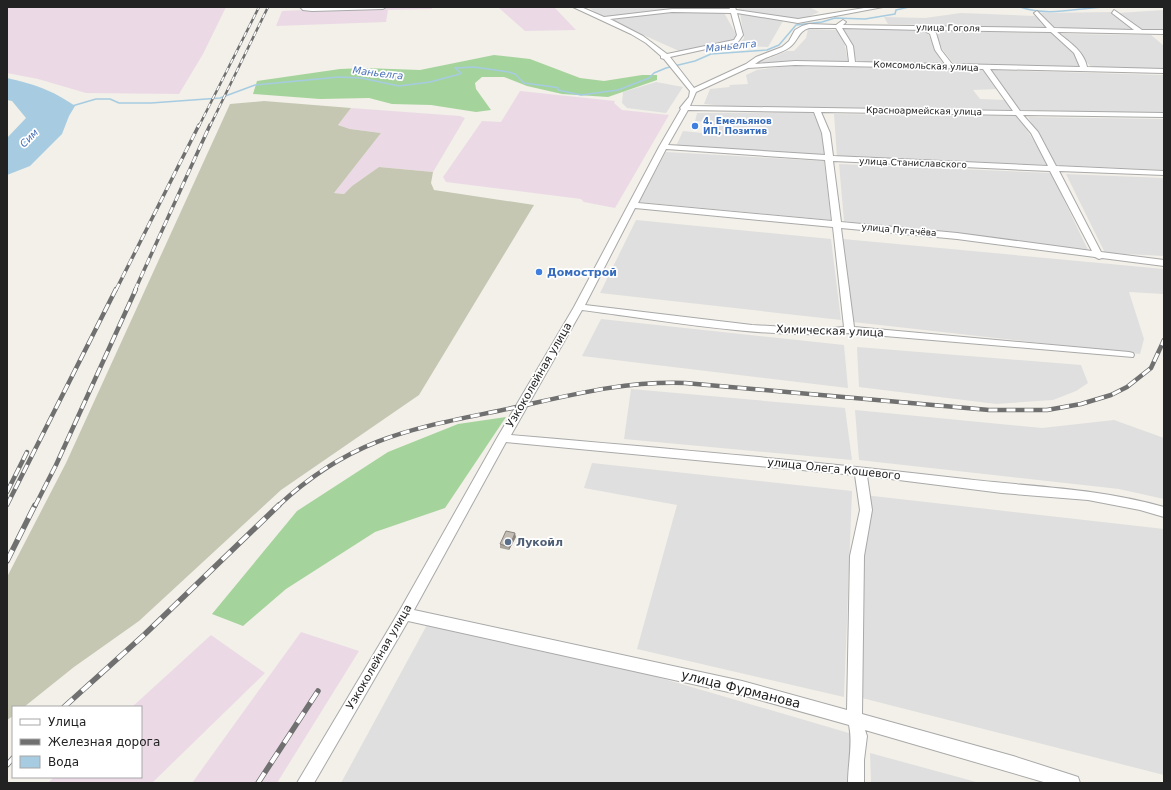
<svg xmlns="http://www.w3.org/2000/svg" width="1171" height="790" font-family="'DejaVu Sans',sans-serif">
	<style>
		.residential { fill: #e0dfdf }
		.industrial { fill: #ebdae6 }
		.construction { fill: #c5c7b3 }
		.forest { fill: #a5d39c }
		.water { fill: #a7cce1 }
		.lines { fill: none; stroke-linecap: round; stroke-linejoin: round }
		.stream { stroke: #a7cce1; stroke-width: 1.5 }
		.minor-casing { stroke: #a9a9a9; stroke-width: 2 }
		.minor { fill: #fff; fill-rule: evenodd }
		.rail-far3-casing { stroke: #707070; stroke-width: 2.5 }
		.rail-far2-casing { stroke: #707070; stroke-width: 3.5 }
		.rail-far1-casing { stroke: #707070; stroke-width: 4.5 }
		.rail-casing { stroke: #707070; stroke-width: 5.5 }
		.rail-far3 { stroke: #fff; stroke-width: 1.5; stroke-dasharray: 5; stroke-linecap: butt }
		.rail-far2 { stroke: #fff; stroke-width: 2.5; stroke-dasharray: 7; stroke-linecap: butt }
		.rail-far1 { stroke: #fff; stroke-width: 3; stroke-dasharray: 9; stroke-linecap: butt }
		.rail { stroke: #fff; stroke-width: 4; stroke-dasharray: 12; stroke-linecap: butt }
		.wall { fill: #a8a39b }
		.shaded-wall { fill: #88847e }
		.building { fill: #c3bdb4; stroke: #88847e }
		.shop-dot { fill: #3f7fe0; stroke: #fff; stroke-width: 1.5 }
		.service-dot { fill: #5c6f8a; stroke: #fff; stroke-width: 1.5 }
		.labels { text-anchor: middle; dominant-baseline: central; stroke-width: 3.5; stroke-linejoin: round; paint-order: stroke }
		.far-street-label { font-size: 9px; fill: #222; stroke: #fff }
		.far-shop-label { font-size: 9px; font-weight: bold; fill: #366cbe; stroke: #fff; text-anchor: start }
		.far-water-label { font-size: 10px; font-style: italic; fill: #4971b7; stroke: #fff }
		.shop-label { font-size: 11px; font-weight: bold; fill: #366cbe; stroke: #fff; text-anchor: start }
		.street-label { font-size: 11px; fill: #222; stroke: #fff }
		.service-label { font-size: 11px; font-weight: bold; fill: #4e5e75; stroke: #fff; text-anchor: start }
		.near-street-label { font-size: 13px; fill: #222; stroke: #fff }
	</style>
	<rect width="100%" height="100%" fill="#f2f0e8"/>
	<g class="residential">
		<polygon points="588,7 726,7 726,8 683,9 627,14 603,18"/>
		<polygon points="739,7 809,7 819,12 801,20 789,19 760,13 740,11"/>
		<polygon points="1164,10 1164,31 1141,30 1118,13"/>
		<polygon points="723,11 736,34 735,40 679,51 608,19 678,12"/>
		<polygon points="1114,12 1135,30 1055,28 1041,13"/>
		<polygon points="740,13 752,14 783,21 768,47 738,46 744,38"/>
		<polygon points="961,13 1035,16 1045,28 888,24 884,17 925,18"/>
		<polygon points="808,29 836,30 844,41 848,62 794,61 765,64 760,62 787,51 794,51 806,38"/>
		<polygon points="842,29 926,30 942,63 857,62"/>
		<polygon points="935,31 1052,33 1072,50 1081,67 954,64 942,49"/>
		<polygon points="1062,34 1151,35 1164,46 1164,69 1092,68"/>
		<polygon points="787,66 982,69 997,89 973,90 980,99 1006,100 1013,110 725,106 704,104 710,89 730,87 729,85 748,84 746,75 757,70"/>
		<polygon points="991,70 1164,75 1164,113 1019,110"/>
		<polygon points="656,82 683,87 666,113 627,108 622,103 623,92"/>
		<polygon points="815,112 823,134 825,156 676,146 683,131 702,133 706,122 695,121 697,113"/>
		<polygon points="834,114 1018,116 1049,165 837,157"/>
		<polygon points="1028,117 1164,119 1164,170 1056,165"/>
		<polygon points="666,152 824,161 831,220 639,202"/>
		<polygon points="839,164 1051,173 1089,252 844,221"/>
		<polygon points="1066,174 1164,178 1164,256 1105,253"/>
		<polygon points="636,220 831,239 841,320 600,293"/>
		<polygon points="843,239 1164,269 1164,294 1129,292 1144,339 1140,354 853,322"/>
		<polygon points="601,319 844,345 848,388 582,356"/>
		<polygon points="857,347 1081,365 1088,383 1076,391 1053,400 996,404 859,387"/>
		<polygon points="631,389 845,408 852,460 624,439"/>
		<polygon points="855,410 1042,428 1114,420 1164,438 1164,499 1119,489 859,460"/>
		<polygon points="592,463 852,491 844,697 637,649 677,505 584,488"/>
		<polygon points="864,495 1164,529 1164,775 862,698"/>
		<polygon points="428,623 596,659 859,736 858,783 341,783"/>
		<polygon points="870,753 980,783 871,783"/>
	</g>
	<g class="industrial">
		<polygon points="7,7 226,7 203,54 179,94 86,93 38,79 7,73"/>
		<polygon points="305,7 432,7 432,9 388,10 386,22 276,26 282,11 303,10"/>
		<polygon points="554,7 576,30 525,31 499,8"/>
		<polygon points="520,91 615,101 614,103 622,110 669,115 615,208 584,202 581,199 446,182 443,177 482,121 501,122"/>
		<polygon points="351,108 460,116 465,118 433,172 379,167 352,186 344,194 334,193 381,133 350,129 338,125"/>
		<polygon points="301,632 359,651 277,783 192,783"/>
		<polygon points="211,635 265,673 152,783 48,783 54,777 141,777 141,707 132,707"/>
	</g>
	<polygon class="construction" points="264,101 351,108 338,125 350,129 381,133 334,193 344,194 352,186 379,167 433,172 431,183 434,190 534,205 419,395 281,490 139,621 74,667 24,707 13,707 13,716 7,720 7,577 66,463 230,104"/>
	<g class="forest">
		<polygon points="494,55 530,59 580,78 604,81 642,75 657,75 657,80 608,97 562,94 527,86 504,77 482,77 475,83 476,89 491,110 476,112 431,105 392,104 369,98 320,99 253,94 257,81 340,69 364,68 420,70"/>
		<polygon points="506,417 445,508 375,532 286,589 243,626 212,614 297,511 388,452 458,424"/>
	</g>
	<path class="water" d="M 7,78 C 34,84 52,90 75,106 L 69,116 L 62,134 L 30,166 L 7,175 L 7,138 L 26,118 L 12,101 L 7,100 Z"/>
	<g class="lines">
		<g class="stream">
			<path d="M 1020,7 C 1049,17 1076,8 1105,7 C 1125,6 1144,8 1164,7"/>
			<polyline points="72,106 96,99 110,99 119,103 151,103 220,98 255,85 339,77 361,78 399,86 430,82 460,74 461,73 455,68 474,67 509,72 515,74 524,83 554,87 558,88 558,90 581,95 618,90 649,78 654,73 666,68 695,61 711,54 767,50 779,45 796,25 822,22 835,18 865,19 895,14 896,10 909,7"/>
		</g>
		<defs>
			<g id="minor">
				<polygon points="300,7 386,7 383,9 312,11 303,10"/>
				<path d="M 573,7 L 581,7 L 604,17 L 672,9 L 730,9 L 729,7 L 735,7 L 736,10 L 798,19 L 870,7 L 883,7 L 798,23 L 737,13 L 743,35 L 738,42 L 670,57 L 694,88 L 746,64 L 756,57 L 782,47 L 789,41 L 795,30 L 802,26 L 809,24 L 836,25 L 843,20 L 846,22 L 843,25 L 1047,28 L 1034,13 L 1037,11 L 1054,28 L 1134,30 L 1112,13 L 1114,10 L 1142,30 L 1164,30 L 1164,34 L 1057,32 C 1069,42 1084,51 1087,67 L 1164,69 L 1164,73 L 990,69 L 1020,111 L 1164,113 L 1164,117 L 1023,115 L 1038,132 L 1056,166 L 1164,171 L 1164,175 L 1059,171 L 1101,252 L 1164,260 L 1164,266 L 1102,258 L 1099,259 L 1095,257 L 957,239 L 841,228 L 854,327 L 1129,352 L 1133,353 L 1134,355 L 1133,357 L 849,333 C 763,339 668,321 582,310 L 511,435 C 662,448 814,461 965,479 C 1032,487 1098,488 1164,507 L 1164,517 L 1140,510 L 1088,500 L 1002,493 L 867,476 L 872,510 L 864,556 L 862,714 L 1013,756 L 1072,775 L 1078,777 L 1080,783 L 1047,783 L 865,730 L 867,736 L 864,760 L 864,783 L 848,783 C 848,764 853,743 849,725 L 742,695 L 408,621 L 314,783 L 297,783 L 400,610 L 497,438 L 574,307 L 659,147 L 681,109 L 680,108 L 689,97 L 690,91 L 664,59 L 661,58 L 661,56 L 646,43 L 631,34 ZM 672,12 L 731,13 L 737,35 L 734,40 L 667,54 L 643,36 L 610,19 ZM 809,28 L 836,28 L 847,46 L 849,62 L 795,61 L 755,64 C 765,56 779,55 790,47 C 798,41 798,31 809,28 ZM 842,28 L 923,30 L 930,34 L 935,50 L 945,64 L 855,62 L 853,46 ZM 932,30 L 1051,32 L 1074,53 L 1080,67 L 952,64 L 941,50 L 936,33 ZM 795,65 L 983,69 L 1013,111 L 690,106 L 696,92 L 748,68 ZM 688,110 L 814,112 L 822,133 L 825,155 L 668,145 ZM 821,112 L 1016,115 L 1031,133 L 1048,166 L 833,156 L 830,133 ZM 666,149 L 825,160 L 832,221 L 638,203 ZM 833,161 L 1050,171 L 1092,251 L 957,233 L 841,222 ZM 635,208 L 833,227 L 844,327 L 821,329 L 752,325 L 585,305 ZM 506,442 L 855,475 L 860,510 L 850,556 L 847,710 L 742,681 L 414,610 Z"/>
			</g>
		</defs>
		<use href="#minor" class="minor-casing"/>
		<use href="#minor" class="minor"/>
		<defs>
			<g id="rail-far3">
				<polyline points="199,126 259,7"/>
				<polyline points="210,126 268,7"/>
			</g>
			<g id="rail-far2">
				<polyline points="116,290 199,125"/>
				<polyline points="135,290 210,125"/>
			</g>
			<g id="rail-far1">
				<polyline points="7,492 27,452"/>
				<polyline points="7,505 116,289"/>
				<polyline points="35,506 56,465 136,289"/>
				<path d="M 278,506 C 355,434 418,428 517,407 C 575,394 625,381 685,383 L 989,410 L 1047,410 L 1081,404 L 1111,395 L 1127,387 L 1151,368 L 1164,340"/>
			</g>
			<g id="rail">
				<polyline points="7,561 35,505"/>
				<polyline points="64,707 145,634 279,505"/>
				<polyline points="7,765 13,758"/>
				<polyline points="258,783 318,691"/>
			</g>
		</defs>
		<use href="#rail-far3" class="rail-far3-casing"/>
		<use href="#rail-far2" class="rail-far2-casing"/>
		<use href="#rail-far1" class="rail-far1-casing"/>
		<use href="#rail" class="rail-casing"/>
		<use href="#rail-far3" class="rail-far3"/>
		<use href="#rail-far2" class="rail-far2"/>
		<use href="#rail-far1" class="rail-far1"/>
		<use href="#rail" class="rail"/>
	</g>
	<polygon class="wall" points="516,537 509,550 500,548 500,544"/>
	<polygon class="shaded-wall" points="515,533 516,537 509,550 509,547"/>
	<polygon class="building" points="506,531 515,533 509,547 500,544"/>
	<g class="shop-dot">
		<circle cx="695" cy="126" r="4"/>
		<circle cx="539" cy="272" r="4"/>
	</g>
	<circle class="service-dot" cx="508" cy="542" r="4"/>
	<g class="labels">
		<g class="far-street-label">
			<text transform="translate(948 28) rotate(1)">улица Гоголя</text>
			<text transform="translate(926 66) rotate(2)">Комсомольская улица</text>
			<text transform="translate(924 111) rotate(1)">Красноармейская улица</text>
			<text transform="translate(913 163) rotate(2)">улица Станиславского</text>
			<text transform="translate(899 230) rotate(5)">улица Пугачёва</text>
		</g>
		<g class="far-shop-label">
			<text x="703" y="121">4. Емельянов<tspan x="703" dy="10">ИП, Позитив</tspan></text>
		</g>
		<g class="far-water-label">
			<text transform="translate(731 46) rotate(-6)">Маньелга</text>
			<text transform="translate(378 73) rotate(7)">Маньелга</text>
			<text transform="translate(29 138) rotate(-45)">Сим</text>
		</g>
		<g class="shop-label">
			<text x="547" y="272">Домострой</text>
		</g>
		<g class="street-label">
			<text transform="translate(830 331) rotate(2)">Химическая улица</text>
			<text transform="translate(539 375) rotate(-60)">Узкоколейная улица</text>
			<text transform="translate(834 469) rotate(6)">улица Олега Кошевого</text>
			<text transform="translate(379 657) rotate(-60)">Узкоколейная улица</text>
		</g>
		<g class="service-label">
			<text x="516" y="542">Лукойл</text>
		</g>
		<g class="near-street-label">
			<text transform="translate(741 689) rotate(14)">улица Фурманова</text>
		</g>
	</g>
	<rect width="1171" height="790" fill="none" stroke="#222222" stroke-width="16"/>
	<rect x="12" y="706" width="130" height="72" fill="#ffffff" stroke="#a7a7a7"/>
	<rect x="20" y="719" width="20" height="6" fill="#ffffff" stroke="#a7a7a7"/>
	<text x="48" y="726" font-size="12" fill="#222222">Улица</text>
	<rect x="20" y="739" width="20" height="6" fill="#707070" stroke="#a7a7a7"/>
	<text x="48" y="746" font-size="12" fill="#222222">Железная дорога</text>
	<rect x="20" y="756" width="20" height="12" fill="#a7cce1" stroke="#a7a7a7"/>
	<text x="48" y="766" font-size="12" fill="#222222">Вода</text>
</svg>
